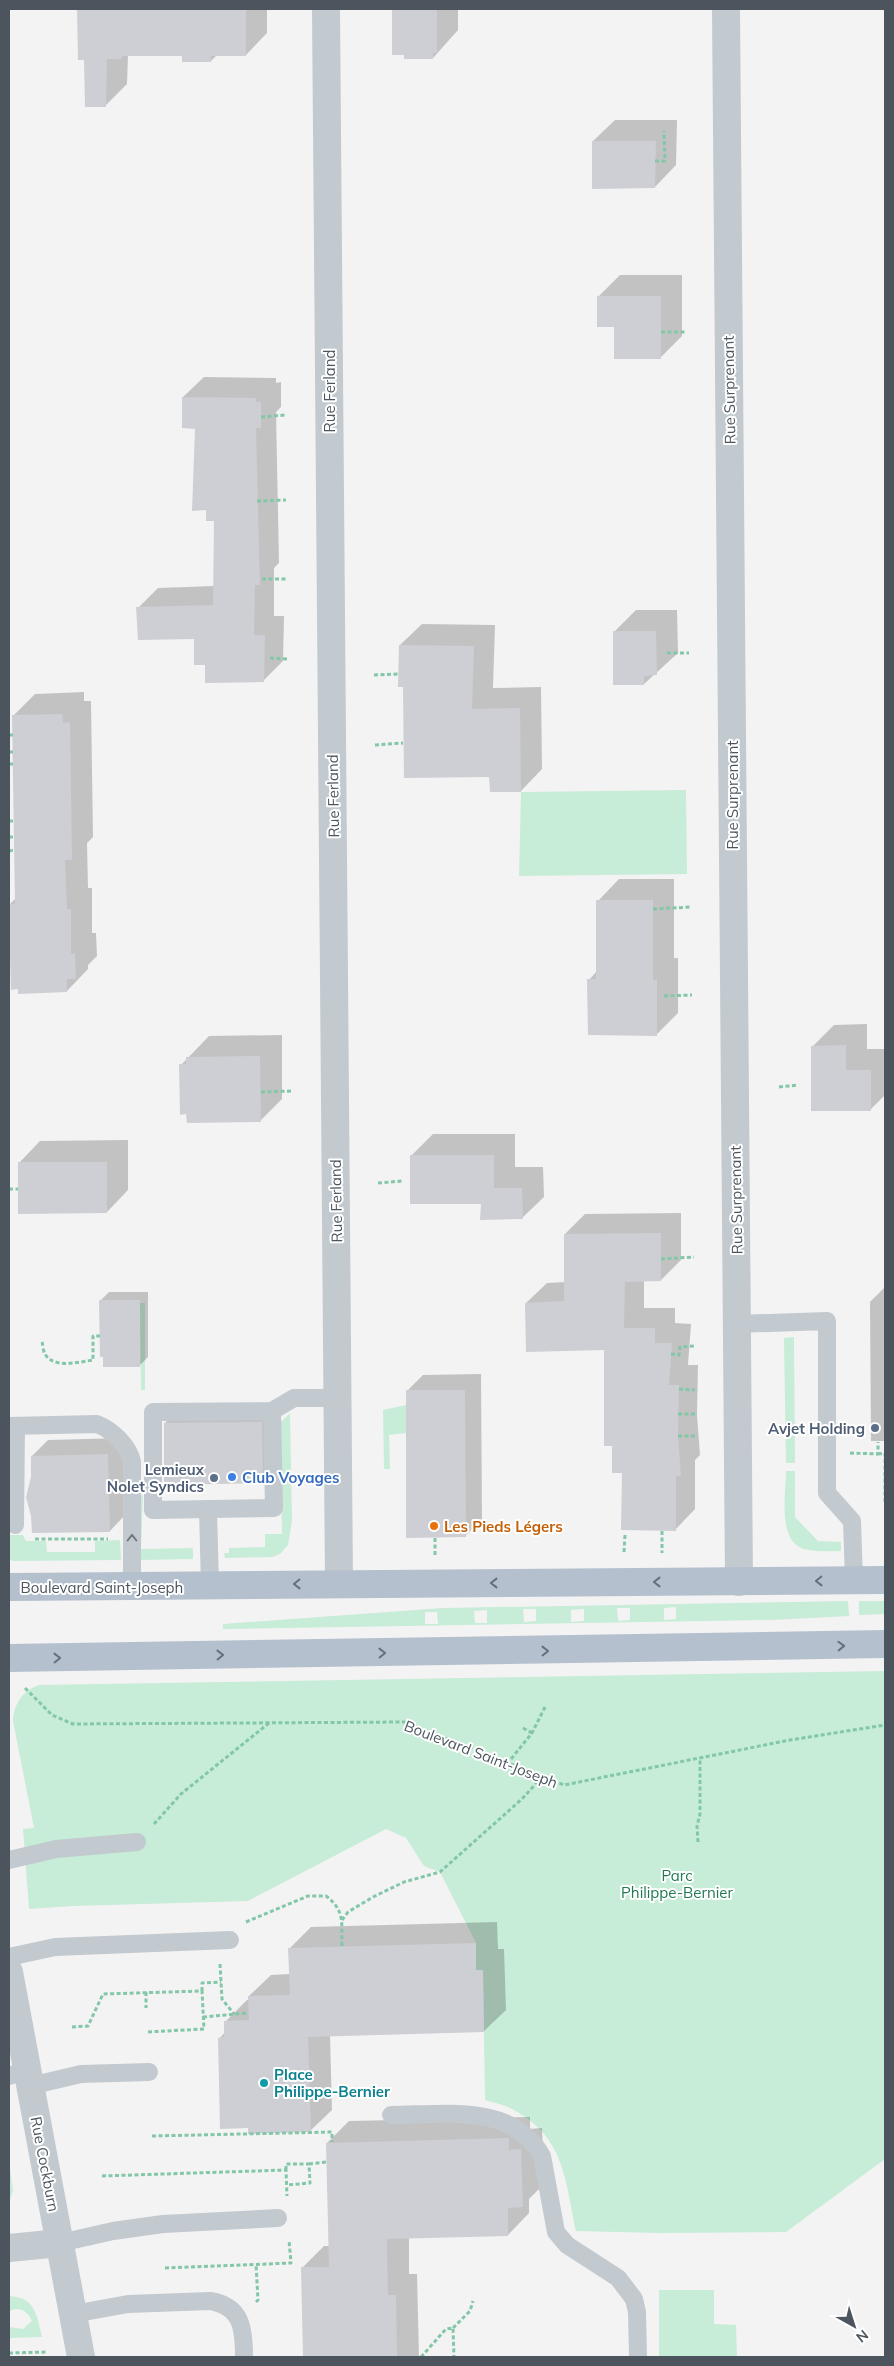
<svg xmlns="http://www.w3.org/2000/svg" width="894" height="2366" font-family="Mulish,sans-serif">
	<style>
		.green { fill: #c7ecd7; fill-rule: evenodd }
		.shadow { fill: #0003 }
		.building { fill: #cdcfd4 }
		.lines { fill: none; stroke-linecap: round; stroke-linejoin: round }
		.path { stroke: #82c7a8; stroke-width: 3; stroke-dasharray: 4 2.5; stroke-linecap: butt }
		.lane { stroke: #c2c9cf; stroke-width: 18 }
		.street { stroke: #c2c9cf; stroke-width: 28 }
		.primary { stroke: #b5c0ce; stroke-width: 28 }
		.oneway { stroke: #6f7880 }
		.oneway2 { stroke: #66707a }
		.service-dot { fill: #5c6f8a; stroke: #fff; stroke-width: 2 }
		.shop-dot { fill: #3f7fe0; stroke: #fff; stroke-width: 2 }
		.food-dot { fill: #e8710a; stroke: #fff; stroke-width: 2 }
		.culture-dot { fill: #0f9aa8; stroke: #fff; stroke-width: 2 }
		.labels { text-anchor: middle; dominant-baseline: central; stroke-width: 4; stroke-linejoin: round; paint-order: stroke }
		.street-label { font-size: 15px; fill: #4c555e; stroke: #fff }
		.service-label { font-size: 15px; font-weight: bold; fill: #4e5e75; stroke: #fff; text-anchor: end }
		.shop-label { font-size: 15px; font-weight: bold; fill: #366cbe; stroke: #fff; text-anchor: start }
		.food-label { font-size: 15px; font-weight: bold; fill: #c56008; stroke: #fff; text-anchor: start }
		.park-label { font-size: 15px; fill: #227a52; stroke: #fff }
		.culture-label { font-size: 15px; font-weight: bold; fill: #0d838f; stroke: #fff; text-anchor: start }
	</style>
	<rect width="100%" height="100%" fill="#f4f3f3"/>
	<g class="green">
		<polygon points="686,790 687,874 519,876 521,792"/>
		<polygon points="140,1303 145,1303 145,1390 141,1390"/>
		<polygon points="794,1337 795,1463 786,1463 784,1338"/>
		<polygon points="406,1405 406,1433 389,1435 390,1469 384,1469 383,1410"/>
		<polygon points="290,1413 292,1521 288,1545 280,1554 272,1557 225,1558 224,1553 229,1553 229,1548 265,1547 265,1534 282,1534 280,1423"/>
		<path d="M 786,1471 L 795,1471 L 795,1517 L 818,1541 L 841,1542 L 841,1551 C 831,1551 819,1552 809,1550 C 776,1546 786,1495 786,1471 Z"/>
		<polygon points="143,1495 141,1549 193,1548 193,1559 140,1560 137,1496"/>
		<polygon points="9,1535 23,1535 26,1541 46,1541 47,1552 95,1552 95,1541 120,1540 121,1560 13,1561 9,1559"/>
		<path d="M 848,1601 L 849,1616 L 771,1620 L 223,1629 L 223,1624 L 443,1608 ZM 676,1607 L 676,1619 L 664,1620 L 664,1608 ZM 617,1608 L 630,1608 L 630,1620 L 618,1621 ZM 523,1609 L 536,1609 L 536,1621 L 524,1622 ZM 584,1609 L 584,1621 L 571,1622 L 571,1610 ZM 487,1610 L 487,1623 L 475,1623 L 474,1611 ZM 425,1612 L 437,1612 L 438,1624 L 425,1624 Z"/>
		<polygon points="859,1601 885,1601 885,1614 859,1615"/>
		<path d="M 885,1671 L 885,2159 L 786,2232 L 660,2233 L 576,2231 C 565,2180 565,2138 514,2110 C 506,2105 494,2103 485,2100 L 483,1970 L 476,1970 L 476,1943 L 440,1872 L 424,1866 L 406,1838 L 386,1829 L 248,1901 L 73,1906 L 29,1909 L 23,1829 L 34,1828 L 13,1721 C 14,1704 22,1691 39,1685 Z"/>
		<polygon points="9,2160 13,2191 9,2203"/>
		<polygon points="659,2290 714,2290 714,2324 736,2325 737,2357 659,2357"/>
		<path d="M 9,2296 C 35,2297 37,2315 42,2337 L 9,2338 L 9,2327 L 23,2329 L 32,2321 C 27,2310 20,2307 9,2311 Z"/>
	</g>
	<g class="shadow">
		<polygon points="79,9 267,9 267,33 246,55 217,55 211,61 183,55 128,55 127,84 105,106 85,58 79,59"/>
		<polygon points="394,9 458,9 458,30 433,58 394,54"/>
		<polygon points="615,120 677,120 676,165 655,187 593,141"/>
		<polygon points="620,275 682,275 682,336 660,358 616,326 598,297"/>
		<polygon points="204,377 276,378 276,383 281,382 281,407 276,412 279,563 274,568 274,616 284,616 283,661 263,681 206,663 195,637 138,608 158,588 214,586 215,520 196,427 183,397"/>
		<polygon points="636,610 677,610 678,653 644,684 614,632"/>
		<polygon points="422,624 495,625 493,688 541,687 542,769 521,791 491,775 404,686 400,645"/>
		<polygon points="84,692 84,701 91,701 93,837 87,843 88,888 92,888 92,933 96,933 97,956 88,965 88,969 67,991 9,905 16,898 13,716 35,694"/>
		<polygon points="619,879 674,879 674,958 678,958 678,1013 656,1035 589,980 597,971 598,901"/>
		<polygon points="867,1024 867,1049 885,1049 885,1095 870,1110 813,1046 834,1025"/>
		<polygon points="282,1035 282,1099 260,1121 181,1065 209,1036"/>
		<polygon points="433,1134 515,1134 515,1167 543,1167 544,1197 522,1218 482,1202 411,1156"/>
		<polygon points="128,1140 128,1190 107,1212 19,1163 40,1141"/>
		<polygon points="681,1213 681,1260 661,1280 644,1280 644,1308 675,1308 675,1323 691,1324 688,1365 698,1365 697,1415 700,1455 695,1460 695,1509 675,1530 624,1472 613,1444 605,1349 526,1303 547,1283 566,1282 565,1234 585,1214"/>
		<polygon points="885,1287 885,1441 871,1441 870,1302"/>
		<polygon points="109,1292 148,1292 148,1357 140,1365 101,1300"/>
		<polygon points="481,1374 482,1520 465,1536 407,1391 423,1375"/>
		<polygon points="277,1406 279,1465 262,1482 165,1423 181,1407"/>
		<polygon points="124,1438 126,1514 110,1531 33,1532 32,1456 48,1440"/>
		<polygon points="497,1922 498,1949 504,1949 506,2010 484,2031 330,2035 332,2110 310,2131 220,2038 225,2032 225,2022 247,2000 249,2000 249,1996 271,1975 290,1974 290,1948 311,1927"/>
		<polygon points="530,2117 530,2129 542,2128 544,2184 529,2199 529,2213 508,2235 409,2237 409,2274 417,2274 419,2357 304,2357 302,2268 324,2246 330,2246 327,2143 349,2121"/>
	</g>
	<g class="building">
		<polygon points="77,9 246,9 246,56 211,56 211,62 182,62 182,56 122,56 122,59 107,59 106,107 85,107 84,60 78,60"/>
		<polygon points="392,9 437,9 437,53 433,53 433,59 404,59 404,55 392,55"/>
		<polygon points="592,141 656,141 655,188 592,189"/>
		<polygon points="597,296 661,296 661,359 614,359 614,327 597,327"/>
		<polygon points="182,397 256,398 256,402 261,402 261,428 256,428 260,585 255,585 254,635 265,635 264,682 205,683 205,665 194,665 194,639 138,640 136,607 213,605 214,521 206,521 206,510 192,511 195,429 182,428"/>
		<polygon points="613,631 656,631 657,675 644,676 644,685 613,685"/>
		<polygon points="399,645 474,646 472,709 520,708 521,792 490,792 489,777 404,778 403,687 398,687"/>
		<polygon points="62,714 63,723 70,722 72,860 65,860 67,909 71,909 71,954 75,954 76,979 67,979 67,992 18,994 18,989 11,990 9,926 9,904 15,904 12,715"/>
		<polygon points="596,900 653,900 653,980 657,980 657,1036 588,1035 587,979 596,979"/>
		<polygon points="846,1045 846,1070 871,1070 871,1111 811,1111 811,1046"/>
		<polygon points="260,1056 261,1122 187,1123 186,1114 180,1115 179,1064 186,1064 186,1057"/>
		<polygon points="410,1155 494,1155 494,1188 522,1188 523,1219 480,1220 481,1204 410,1204"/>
		<polygon points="18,1162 107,1162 107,1213 18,1214"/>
		<polygon points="661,1233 661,1281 625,1282 624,1328 655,1328 655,1343 672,1343 669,1385 679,1385 678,1436 681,1476 676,1476 676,1531 621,1530 622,1473 612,1473 612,1446 604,1446 604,1350 526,1352 525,1303 564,1301 564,1234"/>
		<polygon points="99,1300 140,1300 140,1367 103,1367 103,1357 100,1357"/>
		<polygon points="406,1390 465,1390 466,1537 406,1538"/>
		<polygon points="262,1422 263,1483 164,1485 164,1423"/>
		<polygon points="108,1454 110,1532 32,1533 31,1516 26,1497 31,1477 31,1456"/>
		<polygon points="476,1943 476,1970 483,1970 484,2032 308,2037 311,2132 248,2134 248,2128 220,2129 218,2038 224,2037 224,2021 249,2020 248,1996 290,1995 288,1948"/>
		<polygon points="509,2138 509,2150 521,2149 523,2207 508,2208 508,2236 387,2239 388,2295 396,2295 397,2357 303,2357 301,2267 329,2267 326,2143"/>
	</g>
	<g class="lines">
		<g class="path">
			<polyline points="655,161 665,161 664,131"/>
			<polyline points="661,332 686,332"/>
			<polyline points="261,417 285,415"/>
			<polyline points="257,501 286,500"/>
			<polyline points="262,579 287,579"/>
			<polyline points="667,653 689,653"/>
			<polyline points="270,658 288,659"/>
			<polyline points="374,675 398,674"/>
			<polyline points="9,735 13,735"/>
			<polyline points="375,745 403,743"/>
			<polyline points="9,752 13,752"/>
			<polyline points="9,764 13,764"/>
			<polyline points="9,821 14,821"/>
			<polyline points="9,837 14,837"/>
			<polyline points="9,851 15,850"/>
			<polyline points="653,909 691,907"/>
			<polyline points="9,971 10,971"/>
			<polyline points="664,996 692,995"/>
			<polyline points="779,1087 798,1085"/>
			<polyline points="261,1092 291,1091"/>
			<polyline points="378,1183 402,1181"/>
			<polyline points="9,1189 18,1189"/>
			<polyline points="661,1259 694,1257"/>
			<path d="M 42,1342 C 43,1345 43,1351 45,1354 C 53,1369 80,1362 93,1360 L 93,1336 L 100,1336"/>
			<polyline points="671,1354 679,1355 680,1347 695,1346"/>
			<polyline points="679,1389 695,1390"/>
			<polyline points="678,1414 696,1414"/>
			<polyline points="678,1436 695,1436"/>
			<polyline points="850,1453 878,1454 878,1442"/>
			<polyline points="878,1454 885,1453 885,1503"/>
			<polyline points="662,1531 662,1553"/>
			<polyline points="35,1539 108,1539"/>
			<polyline points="624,1552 625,1535"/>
			<polyline points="435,1555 435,1538"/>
			<polyline points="25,1688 52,1715 73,1724 404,1722 564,1785 790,1740 885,1725"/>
			<polyline points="523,1728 532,1733"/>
			<polyline points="507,1764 532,1733 545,1707"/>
			<polyline points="154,1824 181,1794 269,1723"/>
			<polyline points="698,1842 697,1826 700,1814 700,1759"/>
			<polyline points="342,1920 348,1912 373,1897 404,1882 440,1872 522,1799 541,1778"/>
			<path d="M 246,1922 L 308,1896 L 326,1896 C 346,1911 341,1924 342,1946"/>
			<polyline points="220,1964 222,1999 234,2014"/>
			<polyline points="202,1991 202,1983 221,1982"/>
			<polyline points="146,1992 146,2008"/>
			<polyline points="203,2017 248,2013"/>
			<polyline points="72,2027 88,2026 103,1994 202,1991 204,2029 147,2032"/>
			<polyline points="152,2136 332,2132 332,2142"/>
			<polyline points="309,2164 326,2162"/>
			<polyline points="286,2170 286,2164 309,2164 310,2183 287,2185"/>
			<polyline points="102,2176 286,2170 287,2196"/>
			<polyline points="165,2268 291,2263 289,2240"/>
			<polyline points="256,2302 258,2300 256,2264"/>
			<polyline points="453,2328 470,2311 473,2301"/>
			<polyline points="9,2353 47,2352"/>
			<polyline points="421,2357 446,2329 453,2328 454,2357"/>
		</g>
		<g class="lane">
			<polyline points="737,1324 827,1321 827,1493 852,1521 854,1580"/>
			<polyline points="272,1411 274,1508 153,1510 153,1412 272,1411 294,1398 338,1398"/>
			<path d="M 9,1426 L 97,1424 C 112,1430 129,1446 132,1462 L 132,1587"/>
			<polyline points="208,1509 210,1586"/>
			<polyline points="15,1525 16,1426"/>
			<polyline points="9,1860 56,1849 137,1842"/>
			<polyline points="9,1957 55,1947 230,1940"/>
			<polyline points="9,2076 27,2070"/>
			<polyline points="30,2086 81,2074 149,2072"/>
			<path d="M 391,2115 C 443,2115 512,2102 542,2156 L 556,2232 L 567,2245 L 618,2278 L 634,2299 L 637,2312 L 638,2357"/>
			<polyline points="60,2243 113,2231 163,2224 278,2218"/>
			<path d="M 73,2314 L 128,2304 L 210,2301 C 242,2306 244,2329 244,2357"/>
		</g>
		<g class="street">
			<polyline points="326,9 339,1584"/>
			<polyline points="726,9 739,1582"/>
			<polyline points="9,1972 81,2357"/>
			<polyline points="9,2248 60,2243"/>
		</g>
		<g class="primary">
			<polyline points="9,1587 885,1580"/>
			<polyline points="9,1658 885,1644"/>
		</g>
	</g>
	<defs><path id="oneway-chevron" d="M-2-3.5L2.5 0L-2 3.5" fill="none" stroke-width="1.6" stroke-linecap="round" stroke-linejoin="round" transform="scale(1.25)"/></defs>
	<use class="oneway" href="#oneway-chevron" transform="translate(132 1538) rotate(-90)"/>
	<g class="oneway2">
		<use href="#oneway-chevron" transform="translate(819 1581) rotate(179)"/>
		<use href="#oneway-chevron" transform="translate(657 1582) rotate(180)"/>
		<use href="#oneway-chevron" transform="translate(494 1583) rotate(180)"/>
		<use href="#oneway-chevron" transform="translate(297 1584) rotate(179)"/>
		<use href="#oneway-chevron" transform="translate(841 1646) rotate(-2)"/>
		<use href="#oneway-chevron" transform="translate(545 1651) rotate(-1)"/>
		<use href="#oneway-chevron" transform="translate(382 1653) rotate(-1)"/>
		<use href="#oneway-chevron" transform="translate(220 1655) rotate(-1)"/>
		<use href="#oneway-chevron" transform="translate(57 1658) rotate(-1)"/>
	</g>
	<g class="service-dot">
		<circle cx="875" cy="1428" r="5"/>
		<circle cx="214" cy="1478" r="5"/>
	</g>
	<circle class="shop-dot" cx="232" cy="1477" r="5"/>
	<circle class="food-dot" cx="434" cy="1526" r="5"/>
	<circle class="culture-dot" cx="264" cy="2083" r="5"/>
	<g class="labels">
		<g class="street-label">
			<text transform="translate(729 390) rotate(-91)">Rue Surprenant</text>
			<text transform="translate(329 391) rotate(-90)">Rue Ferland</text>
			<text transform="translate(732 795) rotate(-90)">Rue Surprenant</text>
			<text transform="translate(333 796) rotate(-91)">Rue Ferland</text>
			<text transform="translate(736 1200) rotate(-91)">Rue Surprenant</text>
			<text transform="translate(336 1201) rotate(-91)">Rue Ferland</text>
			<text x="102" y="1587">Boulevard Saint-Joseph</text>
			<text transform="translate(481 1754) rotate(21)">Boulevard Saint-Joseph</text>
			<text transform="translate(45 2164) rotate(79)">Rue Cockburn</text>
		</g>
		<g class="service-label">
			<text x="865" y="1428">Avjet Holding</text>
			<text x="204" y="1469">Lemieux<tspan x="204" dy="17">Nolet Syndics</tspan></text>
		</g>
		<g class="shop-label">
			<text x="242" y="1477">Club Voyages</text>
		</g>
		<g class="food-label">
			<text x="444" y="1526">Les Pieds Légers</text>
		</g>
		<g class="park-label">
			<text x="677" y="1875">Parc<tspan x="677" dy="17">Philippe-Bernier</tspan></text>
		</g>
		<g class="culture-label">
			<text x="274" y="2074">Place<tspan x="274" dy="17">Philippe-Bernier</tspan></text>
		</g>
	</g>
	<rect width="894" height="2366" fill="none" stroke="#4c555e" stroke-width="20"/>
	<g transform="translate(854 2326) rotate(141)" stroke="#ffffff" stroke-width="4" paint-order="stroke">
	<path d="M0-4L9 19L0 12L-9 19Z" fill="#4c555e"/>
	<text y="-8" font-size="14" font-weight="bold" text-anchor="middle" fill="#4c555e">N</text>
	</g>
</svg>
